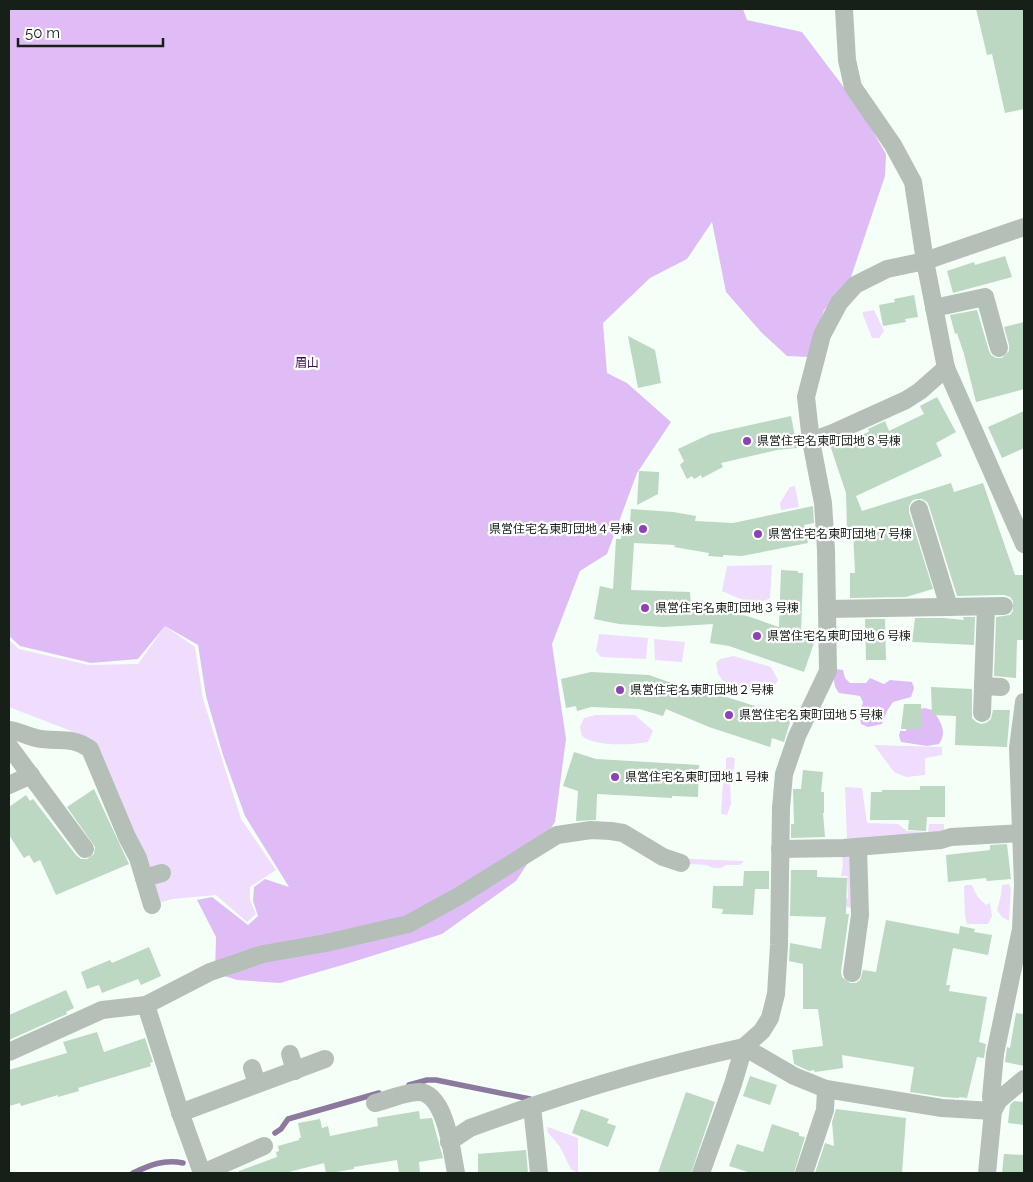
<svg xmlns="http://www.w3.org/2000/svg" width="1033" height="1182" font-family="Raleway,'Noto Sans JP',sans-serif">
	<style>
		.green { fill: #f0dcfc }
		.forest { fill: #e0bcf7 }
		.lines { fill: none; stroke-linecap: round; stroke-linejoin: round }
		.stream { stroke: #8d789e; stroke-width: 5.5 }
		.building { fill: #bcd7c2 }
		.minor { stroke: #b4c0b7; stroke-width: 18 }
		.poi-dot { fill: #8d43b5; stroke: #fff; stroke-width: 2 }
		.labels { text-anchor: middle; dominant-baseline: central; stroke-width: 4.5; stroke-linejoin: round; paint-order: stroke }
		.park-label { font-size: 12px; fill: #3d0f53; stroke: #fff }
		.poi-label { font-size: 12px; fill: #161f18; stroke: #fff; text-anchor: start }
	</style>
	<rect width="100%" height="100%" fill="#f4fff7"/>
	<g class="green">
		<polygon points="874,310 884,331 879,338 872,338 863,315 863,312"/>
		<polygon points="795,486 799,507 781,510 780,503 790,487"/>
		<path d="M 772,565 L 770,598 C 754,607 738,598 722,591 L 727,566 Z"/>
		<polygon points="165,626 195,647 203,699 241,819 276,870 250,887 250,900 256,914 247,922 216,895 172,899 155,904 92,739 9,707 9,640 19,649 89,665 138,664"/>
		<polygon points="599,634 648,638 646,659 601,657 596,651"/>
		<polygon points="654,639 685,642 682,662 655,660"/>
		<polygon points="734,656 771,667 778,680 772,690 764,692 723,681 718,674 716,663 720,659"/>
		<path d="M 596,715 L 635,715 L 653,731 L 648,742 C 630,745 597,747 582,736 L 580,727 L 584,718 Z"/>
		<polygon points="874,745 942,747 942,755 925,758 925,775 906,777 894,772"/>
		<polygon points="732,757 735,759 734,769 730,779 731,804 727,815 721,814 723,784 726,775 726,758"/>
		<polygon points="845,787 862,788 867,823 898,824 907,831 928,832 929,824 944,824 944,834 847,839"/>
		<polygon points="850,853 857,904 851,908 845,906 845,901 848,897 847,876 841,876 843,865 842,855"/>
		<polygon points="691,859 744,861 740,865 726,865 721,868 714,868 706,865 689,864 683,861"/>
		<polygon points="1009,884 1011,889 1009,921 1002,917 997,910 1001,895 1002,885"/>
		<polygon points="966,885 972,885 977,896 986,905 990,903 992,916 988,924 967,924 965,916 964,887"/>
		<polygon points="548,1127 578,1138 578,1173 571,1169 560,1147 547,1131"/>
	</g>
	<g class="forest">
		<polygon points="9,9 743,9 747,20 802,32 858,106 886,154 885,176 849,283 824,310 808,357 787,356 761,332 726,292 712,222 687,259 650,278 603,323 607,373 627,383 671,422 637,473 607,554 580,571 552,644 566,739 555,822 516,881 442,934 346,964 280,983 237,980 215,973 216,937 197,900 212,897 248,925 258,916 253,901 254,887 265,879 289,887 245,816 223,755 206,696 198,645 165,626 138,659 91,663 20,646 9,636"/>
		<path d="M 836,669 L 843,670 L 845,678 L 850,683 L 866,683 L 870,678 L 884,684 L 890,680 L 912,682 L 914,688 L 911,697 L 893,702 L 887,711 L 882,724 L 868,727 L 861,724 L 859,714 L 863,702 L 860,696 L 839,693 C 833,686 833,678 836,669 Z"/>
		<path d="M 924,708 L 933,710 C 940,721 948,732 939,744 L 927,746 L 901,742 L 899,736 L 900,731 L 906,731 C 909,716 909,714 924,708 Z"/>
	</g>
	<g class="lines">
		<g class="stream">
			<polyline points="409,1085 427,1080 436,1080 530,1099"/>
			<polyline points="275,1133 281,1129 288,1119 379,1093"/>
			<path d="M 133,1173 C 150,1165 164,1159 183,1163"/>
		</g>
	</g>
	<g class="building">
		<polygon points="976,9 1024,9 1024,109 1005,113 992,54 987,55"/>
		<polygon points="1005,256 1012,277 953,293 947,271 974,262 975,265"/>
		<polygon points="914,295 918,317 905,319 906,322 883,326 879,305 895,302 894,299"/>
		<polygon points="977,310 989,351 991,355 996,358 1002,358 1009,351 1009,345 1004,327 1024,322 1024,389 976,402 964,354 957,333 955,334 950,315"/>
		<polygon points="628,336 655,350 661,383 638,388"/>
		<polygon points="937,397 956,432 936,443 942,456 856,496 862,511 951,483 954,492 983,483 1015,575 1024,575 1023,640 1017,640 1016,678 994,676 996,617 1010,615 1013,611 1013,601 1010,597 1004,595 957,596 929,506 927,502 922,499 916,499 912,501 909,506 909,512 933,589 906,597 850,598 850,573 855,573 853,530 847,530 846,493 830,445 869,432 868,429 885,421 889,431 924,414 920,406"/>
		<polygon points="1024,411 1024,448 1002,458 988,427"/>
		<polygon points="791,416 797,448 777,450 721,463 723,467 702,478 701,475 694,479 692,476 687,479 680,465 684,461 678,449 710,434"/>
		<polygon points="639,471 659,472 658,494 637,505"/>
		<polygon points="813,506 814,523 804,525 808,543 742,556 723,555 723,557 708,556 709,553 674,547 675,545 634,543 631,590 690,592 691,606 747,616 779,627 781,570 798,571 798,573 803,573 801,632 816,637 804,672 729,646 710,643 713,624 663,627 619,624 594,619 600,586 613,589 616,539 621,539 622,521 630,522 631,509 673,512 696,516 695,521 733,523"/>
		<polygon points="963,617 975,617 974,645 912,642 915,618 943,618 964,620"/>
		<polygon points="865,619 885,619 886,660 866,660"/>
		<polygon points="591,672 649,675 691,690 694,684 710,692 755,706 755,708 791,719 784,742 772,738 770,747 709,727 666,709 663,716 639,709 591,707 577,711 576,706 566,708 561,679"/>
		<polygon points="931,687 972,689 972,718 976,722 981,724 986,723 991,719 993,710 1010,710 1007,747 955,745 956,716 932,715"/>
		<polygon points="904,704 921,704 922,729 901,729"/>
		<polygon points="574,752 596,759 699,765 698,797 672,796 672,798 597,794 596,820 576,821 578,791 563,786"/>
		<polygon points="803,770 823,772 821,792 824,792 824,813 823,813 825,837 791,838 791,824 794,824 793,789 801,789"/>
		<polygon points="920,786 945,786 945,817 927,817 926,831 908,830 909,820 870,820 871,792 882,792 882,790 920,790"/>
		<polygon points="94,789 129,864 56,895 40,860 34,863 29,855 24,858 9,835 9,807 26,795 30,801 33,799 76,855 81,859 87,859 94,854 95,847 67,807"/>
		<polygon points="1007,844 1011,879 987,881 986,878 948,882 946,855 990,850 990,845"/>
		<polygon points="791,870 817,870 817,877 847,878 846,914 849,914 841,972 842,977 850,983 856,983 860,980 863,970 876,972 886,920 959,934 960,926 975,929 974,932 992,935 988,955 953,948 946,985 950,985 949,991 987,997 979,1042 986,1044 984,1058 977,1057 967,1098 959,1097 959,1098 943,1097 910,1092 914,1067 842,1055 843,1068 815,1072 814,1070 809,1071 794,1064 792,1050 823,1046 818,1009 803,1009 803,964 789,961 790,943 821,949 826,917 790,916"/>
		<polygon points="744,871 769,871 769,889 755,889 753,915 722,914 723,909 712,908 713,886 743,886"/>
		<polygon points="149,947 161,976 141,985 138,979 102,993 99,985 87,989 81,972 110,960 112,963"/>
		<polygon points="66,990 74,1008 66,1012 67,1014 9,1040 9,1015"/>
		<polygon points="1016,1013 1024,1014 1024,1066 1005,1062 1007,1047 1010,1048"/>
		<polygon points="97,1032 104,1052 145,1038 153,1062 150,1063 151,1066 78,1088 79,1091 58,1097 58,1095 21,1106 20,1103 9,1106 9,1070 67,1053 63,1042"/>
		<polygon points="750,1076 777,1085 770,1105 743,1096"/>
		<polygon points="686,1092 715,1102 691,1173 658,1173"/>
		<polygon points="1014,1101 1024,1102 1024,1125 1008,1123 1010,1105"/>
		<polygon points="581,1109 609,1119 607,1123 616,1126 608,1147 572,1133"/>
		<polygon points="836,1109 906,1118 902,1173 815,1173 825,1143 834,1146 832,1122"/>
		<polygon points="419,1111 420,1119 432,1118 443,1158 419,1162 420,1173 399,1173 397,1160 354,1167 354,1169 330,1173 326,1173 324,1163 285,1173 239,1173 239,1171 277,1157 276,1152 279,1151 278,1146 299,1140 299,1138 301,1138 298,1123 320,1119 322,1128 328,1126 330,1136 378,1126 377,1118"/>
		<polygon points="772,1124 799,1133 799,1136 805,1137 794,1173 751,1173 729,1166 737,1144 763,1152"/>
		<polygon points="526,1150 528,1173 478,1173 478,1154"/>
		<polygon points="1004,1154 1024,1155 1024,1173 1002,1173"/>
	</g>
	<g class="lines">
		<g class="minor">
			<polyline points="844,9 847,60 853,87 893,145 913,182 925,261 1024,227"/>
			<polygon points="925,261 946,368 920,391 906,400 833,433 811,441 806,397 822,335 839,303 855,285 887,269"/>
			<polyline points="934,308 985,297 999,348"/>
			<polyline points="946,368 1024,544"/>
			<polyline points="811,441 823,503 826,550 828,671 797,736 784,774 781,808 779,945 776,994 770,1018 762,1031 744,1047 794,1076 826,1089 942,1108 993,1111 991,1097 995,1054 1021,929"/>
			<polyline points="919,509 949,607"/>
			<polyline points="827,609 1004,606"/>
			<polyline points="983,686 1001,687"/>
			<polyline points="1024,702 1018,748 1023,885 1021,929 1024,931"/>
			<polyline points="982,713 986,607"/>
			<path d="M 9,730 C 18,731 27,736 36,738 C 56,743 71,735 90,749 L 127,837 L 138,858 L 152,905"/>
			<polyline points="9,746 85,849"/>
			<polyline points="9,785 31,775"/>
			<polyline points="780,849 844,848 941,840 951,837 1021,833"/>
			<polyline points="144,878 162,873"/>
			<polyline points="852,973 860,915 858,847"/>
			<polyline points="146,1005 181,1115 202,1173"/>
			<polyline points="9,1052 102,1010 146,1005 210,972 263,954 326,943 408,924 459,896 557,835 591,830 611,831 623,833 663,857 681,863"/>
			<polyline points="290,1054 295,1071"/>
			<polyline points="252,1068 257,1084"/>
			<path d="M 375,1103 C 387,1100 408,1091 420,1092 C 446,1095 452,1153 456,1173"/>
			<polyline points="532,1106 539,1173"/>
			<polyline points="180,1113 325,1059"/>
			<path d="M 449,1142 L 470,1128 C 560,1095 651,1067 744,1047 L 733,1084 L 701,1173"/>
			<polyline points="203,1173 264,1146"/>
			<polyline points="804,1173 825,1110 826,1089"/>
			<polyline points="987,1173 993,1111 999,1100 1024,1079"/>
		</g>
	</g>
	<g class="poi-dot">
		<circle cx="747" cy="441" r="5"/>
		<circle cx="643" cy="529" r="5"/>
		<circle cx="758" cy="534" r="5"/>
		<circle cx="645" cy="608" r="5"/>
		<circle cx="757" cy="636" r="5"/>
		<circle cx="620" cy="690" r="5"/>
		<circle cx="729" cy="715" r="5"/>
		<circle cx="615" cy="777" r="5"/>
	</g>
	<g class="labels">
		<g class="park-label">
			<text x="307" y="363">眉山</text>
		</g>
		<g class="poi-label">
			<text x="757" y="441">県営住宅名東町団地８号棟</text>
			<text x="633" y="529" text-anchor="end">県営住宅名東町団地４号棟</text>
			<text x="768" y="534">県営住宅名東町団地７号棟</text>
			<text x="655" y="608">県営住宅名東町団地３号棟</text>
			<text x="767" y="636">県営住宅名東町団地６号棟</text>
			<text x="630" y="690">県営住宅名東町団地２号棟</text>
			<text x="739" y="715">県営住宅名東町団地５号棟</text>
			<text x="625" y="777">県営住宅名東町団地１号棟</text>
		</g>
	</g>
	<rect width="1033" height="1182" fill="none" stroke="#161f18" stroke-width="20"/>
	<path d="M18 38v8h145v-8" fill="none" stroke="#161f18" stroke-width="2.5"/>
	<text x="25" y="38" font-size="15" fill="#161f18" stroke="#ffffff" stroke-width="4" paint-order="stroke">50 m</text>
</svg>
